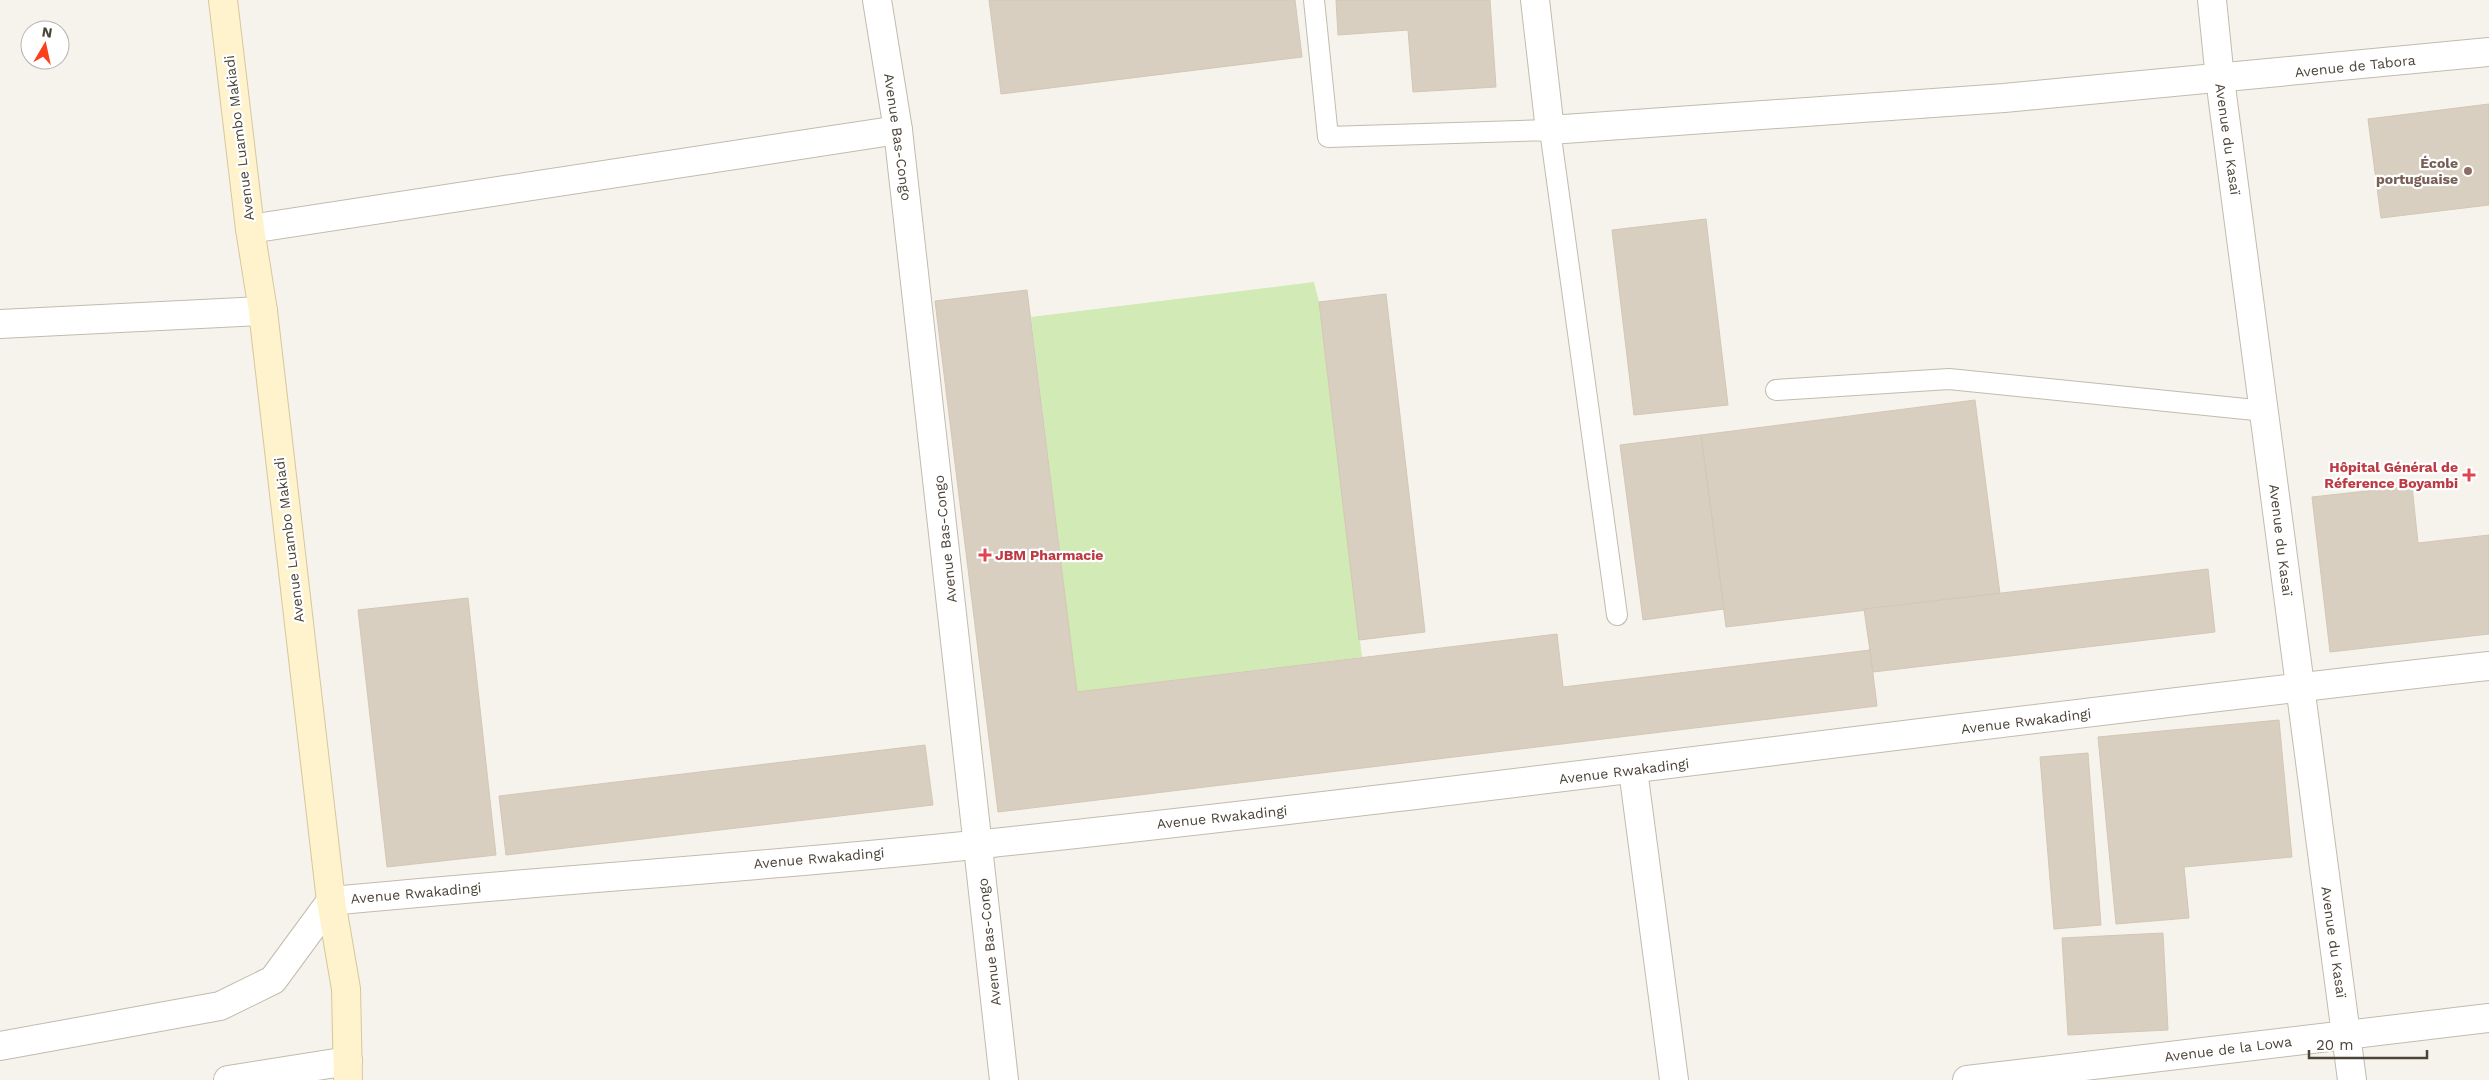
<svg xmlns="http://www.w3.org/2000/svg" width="2489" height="1080" font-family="'Work Sans',sans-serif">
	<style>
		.garden { fill: #d2eab5 }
		.building { fill: #d8cfc1; stroke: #d3c7b4 }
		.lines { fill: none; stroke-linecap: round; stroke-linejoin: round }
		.service-casing { stroke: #c2bbae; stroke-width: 22 }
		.minor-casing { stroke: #c2bbae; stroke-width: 30 }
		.tertiary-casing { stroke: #c2bbae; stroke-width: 30 }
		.secondary-casing { stroke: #d6c79b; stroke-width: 30 }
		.service { stroke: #fff; stroke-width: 20 }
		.minor { stroke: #fff; stroke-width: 28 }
		.tertiary { stroke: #fff; stroke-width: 28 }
		.secondary { stroke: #fff3cd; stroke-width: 28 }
		.education-dot { fill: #8d6e63; stroke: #fff; stroke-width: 2 }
		.health-dot { fill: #e0444e; stroke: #fff; stroke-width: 2 }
		.labels { text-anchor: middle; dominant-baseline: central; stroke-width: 4.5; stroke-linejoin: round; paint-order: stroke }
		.street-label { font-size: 14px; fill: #4b4439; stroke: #fff }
		.education-label { font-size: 14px; font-weight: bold; fill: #785e54; stroke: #fff; text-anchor: end }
		.health-label { font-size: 14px; font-weight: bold; fill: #be3a42; stroke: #fff; text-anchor: end }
	</style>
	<rect width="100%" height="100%" fill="#f6f3ec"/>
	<polygon class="garden" points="1314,282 1319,302 1362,657 1077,692 1031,317"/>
	<g class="building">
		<polygon points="989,0 1295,0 1302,57 1001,94"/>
		<polygon points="1336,0 1490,0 1496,87 1413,92 1408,30 1338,35"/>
		<polygon points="2489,104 2489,205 2381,218 2368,119"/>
		<polygon points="1706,219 1728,405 1634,415 1612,230"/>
		<polygon points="1027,290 1077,692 1557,634 1563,687 1870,650 1877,706 998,812 935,301"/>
		<polygon points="1386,294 1425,632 1359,640 1319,302"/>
		<polygon points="1975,400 2000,594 1726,627 1701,435"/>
		<polygon points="1701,435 1724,609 1643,620 1620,445"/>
		<polygon points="2412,486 2418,543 2489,535 2489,634 2330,652 2312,497"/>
		<polygon points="2208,569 2215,632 1873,672 1864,609"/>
		<polygon points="468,598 496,855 387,867 358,610"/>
		<polygon points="2279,720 2292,857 2184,867 2189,918 2116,924 2098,737"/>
		<polygon points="925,745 933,805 506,855 499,796"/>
		<polygon points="2088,753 2101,925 2054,929 2040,757"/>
		<polygon points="2163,933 2168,1030 2068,1035 2062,938"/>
	</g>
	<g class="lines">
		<defs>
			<g id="service">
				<polyline points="1314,0 1328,137 1550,130 1617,615"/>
				<polyline points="1776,390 1949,379 2265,411"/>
			</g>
			<g id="minor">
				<polyline points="877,0 898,130 1004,1080"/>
				<polyline points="1535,0 1550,130 2004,98 2489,52"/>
				<polyline points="250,229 898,130"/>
				<polyline points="0,324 263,311"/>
				<polyline points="1633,770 1674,1080"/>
				<polyline points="228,1080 348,1061"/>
				<polyline points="1967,1080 2489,1018"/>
			</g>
			<g id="tertiary">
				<polyline points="2212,0 2220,79 2352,1080"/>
				<path d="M 0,1046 L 220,1006 L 273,980 L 331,901 C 548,880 766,867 983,844 C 1486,791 1986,721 2489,666"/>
			</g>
			<polyline id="secondary" points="223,0 250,229 263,311 331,901 346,989 348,1080"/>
		</defs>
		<use href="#service" class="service-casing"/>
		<use href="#minor" class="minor-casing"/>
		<use href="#tertiary" class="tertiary-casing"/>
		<use href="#secondary" class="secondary-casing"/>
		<use href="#service" class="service"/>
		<use href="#minor" class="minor"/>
		<use href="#tertiary" class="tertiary"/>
		<use href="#secondary" class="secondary"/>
	</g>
	<circle class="education-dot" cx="2468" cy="171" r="5"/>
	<g class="health-dot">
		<path d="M2466.5 467.5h5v5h5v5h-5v5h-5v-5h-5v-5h5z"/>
		<path d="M982.5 547.5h5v5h5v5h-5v5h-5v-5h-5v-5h5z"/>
	</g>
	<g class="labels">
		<g class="street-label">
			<text transform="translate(2355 66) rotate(-6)">Avenue de Tabora</text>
			<text transform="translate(898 137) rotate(82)">Avenue Bas-Congo</text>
			<text transform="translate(239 138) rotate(-97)">Avenue Luambo Makiadi</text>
			<text transform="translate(2228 139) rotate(82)">Avenue du Kasaï</text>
			<text transform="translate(945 539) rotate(-96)">Avenue Bas-Congo</text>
			<text transform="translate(289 540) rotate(-97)">Avenue Luambo Makiadi</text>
			<text transform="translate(2281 540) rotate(83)">Avenue du Kasaï</text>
			<text transform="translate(2026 721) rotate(-7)">Avenue Rwakadingi</text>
			<text transform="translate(1624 771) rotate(-7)">Avenue Rwakadingi</text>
			<text transform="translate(1222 817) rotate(-6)">Avenue Rwakadingi</text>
			<text transform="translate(819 858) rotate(-5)">Avenue Rwakadingi</text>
			<text transform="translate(416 893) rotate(-5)">Avenue Rwakadingi</text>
			<text transform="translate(989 942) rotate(-96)">Avenue Bas-Congo</text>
			<text transform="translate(2334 942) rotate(82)">Avenue du Kasaï</text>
			<text transform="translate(2228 1049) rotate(-7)">Avenue de la Lowa</text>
		</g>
		<g class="education-label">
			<text x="2458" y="163">École<tspan x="2458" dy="16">portuguaise</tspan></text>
		</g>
		<g class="health-label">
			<text x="2458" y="467">Hôpital Général de<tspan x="2458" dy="16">Réference Boyambi</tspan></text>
			<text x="995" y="555" text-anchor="start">JBM Pharmacie</text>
		</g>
	</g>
	<g transform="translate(45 45) rotate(9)"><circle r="24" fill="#ffffff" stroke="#b7b4b0"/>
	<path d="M0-4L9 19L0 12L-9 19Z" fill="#fc3f1d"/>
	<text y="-8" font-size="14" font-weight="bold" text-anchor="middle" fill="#4b4439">N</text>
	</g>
	<path d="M2309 1050v8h118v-8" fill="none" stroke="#4b4439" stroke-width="2.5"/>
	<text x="2316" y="1050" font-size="15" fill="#4b4439" stroke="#ffffff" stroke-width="4" paint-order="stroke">20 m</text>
</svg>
